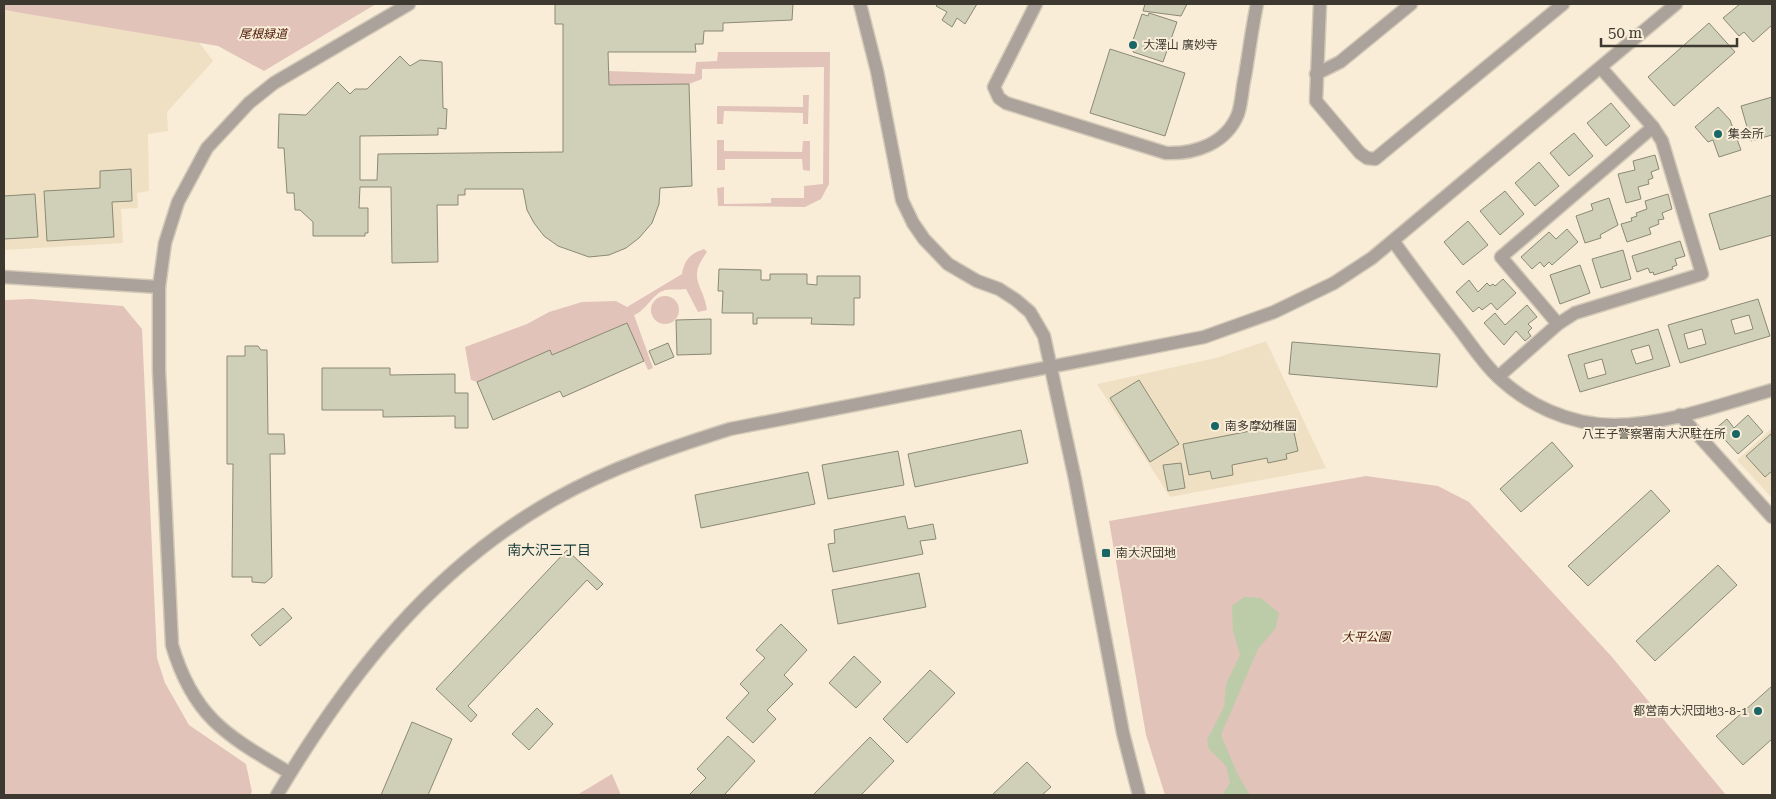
<svg xmlns="http://www.w3.org/2000/svg" width="1776" height="799" font-family="'Roboto Serif','Noto Sans JP',serif">
	<style>
		.built { fill: #efe0c4 }
		.green { fill: #e2c3b9 }
		.water { fill: #bccca8 }
		.building { fill: #d0d0b8; stroke: #8a8974; fill-rule: evenodd }
		.lines { fill: none; stroke-linecap: round; stroke-linejoin: round }
		.minor-casing { stroke: #d3c9b6; stroke-width: 15 }
		.tertiary-casing { stroke: #d3c9b6; stroke-width: 15 }
		.minor { stroke: #aaa29b; stroke-width: 12 }
		.tertiary { stroke: #aaa29b; stroke-width: 12 }
		.poi-dot { fill: #186666; stroke: #f9edd8; stroke-width: 2 }
		.labels { text-anchor: middle; dominant-baseline: central; stroke-width: 4; stroke-linejoin: round; paint-order: stroke }
		.park-label { font-size: 12px; font-style: italic; fill: #491604; stroke: #f9edd8 }
		.poi-label { font-size: 12px; fill: #3d3830; stroke: #f9edd8; text-anchor: start }
		.neighbourhood-label { font-size: 14px; fill: #183b3a; stroke: #f9edd8 }
	</style>
	<rect width="100%" height="100%" fill="#f9edd8"/>
	<g class="built">
		<polygon points="4,11 31,12 195,37 213,61 167,112 168,131 148,134 149,191 137,193 138,208 121,209 123,243 4,250"/>
		<polygon points="1266,341 1326,468 1170,497 1097,384 1216,358"/>
		<polygon points="1772,428 1772,498 1737,460"/>
	</g>
	<g class="green">
		<polygon points="4,4 376,4 264,71 218,46 4,10"/>
		<polygon points="718,52 830,52 829,184 821,199 805,207 718,206 717,188 724,187 724,204 771,203 771,198 804,198 804,186 823,184 824,67 702,69 702,79 689,84 609,85 608,71 695,74 696,62 717,61"/>
		<polygon points="803,95 809,95 808,124 803,124 803,113 724,111 723,124 717,124 717,106 803,107"/>
		<polygon points="717,140 724,140 724,151 802,152 803,141 810,141 810,171 803,170 802,159 725,159 725,170 717,170"/>
		<path d="M 704,249 L 707,252 C 686,280 704,285 707,310 L 698,312 L 686,289 C 679,290 671,289 665,290 C 652,294 647,310 634,315 L 653,368 L 648,370 L 627,323 L 552,355 L 477,382 L 471,380 L 465,347 L 527,324 L 549,312 L 582,302 L 616,301 L 627,307 L 682,274 C 684,260 691,253 704,249 Z"/>
		<circle cx="665" cy="310" r="14"/>
		<polygon points="31,299 123,306 142,329 157,658 165,683 189,725 246,764 252,792 250,795 4,795 4,300"/>
		<polygon points="1366,476 1438,486 1469,502 1612,657 1726,795 1165,795 1146,735 1109,521"/>
		<polygon points="612,774 621,795 577,795"/>
	</g>
	<polygon class="water" points="1244,597 1261,598 1279,613 1276,628 1258,649 1221,735 1238,775 1250,795 1222,795 1230,783 1226,766 1209,749 1207,740 1224,707 1226,684 1240,655 1233,631 1232,606"/>
	<g class="building">
		<polygon points="555,4 793,4 792,20 723,23 723,31 704,31 703,44 695,44 696,52 608,52 609,85 689,84 692,186 660,188 659,204 652,223 639,238 626,248 609,255 589,257 558,246 544,236 534,223 527,210 523,189 465,189 465,195 458,195 458,205 437,205 438,262 392,263 391,187 360,187 359,208 368,208 368,233 365,233 365,236 313,236 313,222 300,210 295,210 294,193 287,193 284,148 278,148 279,114 306,115 338,82 350,94 355,89 367,89 400,56 410,66 420,60 442,62 443,108 447,109 446,129 438,128 438,135 360,136 360,180 377,180 378,154 563,152 563,24 555,24"/>
		<polygon points="938,4 977,4 965,24 957,18 952,27 942,20 947,12 936,6"/>
		<polygon points="1145,4 1187,4 1181,16 1143,11"/>
		<polygon points="1740,4 1772,4 1772,25 1753,42 1744,32 1739,36 1723,18"/>
		<polygon points="1149,13 1177,22 1163,62 1133,52 1134,48 1131,46 1142,14 1148,16"/>
		<polygon points="1709,23 1735,52 1674,106 1648,77"/>
		<polygon points="1110,49 1185,73 1165,136 1090,113"/>
		<polygon points="1772,97 1772,135 1751,141 1741,106"/>
		<polygon points="1611,103 1630,126 1606,146 1587,123"/>
		<polygon points="1718,107 1730,120 1741,150 1719,157 1713,140 1708,142 1695,127"/>
		<polygon points="1574,133 1593,156 1569,176 1550,153"/>
		<polygon points="1655,155 1659,169 1651,172 1653,178 1648,180 1649,184 1638,187 1641,199 1626,203 1618,174 1635,170 1633,161"/>
		<polygon points="1539,162 1559,186 1535,206 1515,183"/>
		<polygon points="131,169 132,201 112,202 114,237 47,241 44,191 100,188 100,171"/>
		<polygon points="1505,191 1524,214 1500,235 1480,211"/>
		<polygon points="35,194 38,237 4,239 4,196"/>
		<polygon points="1668,194 1672,209 1662,213 1664,219 1658,220 1659,224 1649,228 1651,234 1627,242 1621,224 1632,221 1631,218 1637,216 1636,213 1647,209 1645,201"/>
		<polygon points="1772,195 1772,235 1720,250 1709,214"/>
		<polygon points="1609,198 1618,225 1600,235 1601,238 1585,243 1576,216 1593,210 1591,204"/>
		<polygon points="1468,221 1488,245 1463,265 1444,242"/>
		<polygon points="1567,229 1578,242 1552,265 1549,262 1544,267 1540,262 1532,269 1521,257 1549,232 1556,239"/>
		<polygon points="1680,241 1685,256 1675,259 1677,265 1672,267 1673,269 1654,275 1653,272 1650,273 1648,268 1637,272 1632,256"/>
		<polygon points="1623,250 1631,279 1601,288 1592,259"/>
		<polygon points="1580,265 1590,293 1560,304 1550,275"/>
		<polygon points="719,269 761,270 761,280 770,280 770,274 807,274 807,284 817,285 817,276 860,276 860,298 854,298 854,325 811,324 812,318 757,318 757,324 753,324 753,313 722,313 723,291 718,291"/>
		<polygon points="1503,279 1516,293 1497,310 1491,303 1482,310 1479,307 1473,312 1456,292 1469,280 1478,292 1487,283 1490,286 1493,284 1495,286"/>
		<path d="M 1758,299 L 1770,336 L 1680,363 L 1668,325 ZM 1749,315 L 1753,329 L 1735,334 L 1731,320 ZM 1702,329 L 1706,344 L 1688,349 L 1684,334 Z"/>
		<polygon points="1527,305 1537,317 1528,324 1532,328 1528,332 1531,336 1525,341 1516,331 1504,345 1484,323 1495,313 1505,325"/>
		<polygon points="711,319 711,354 677,355 676,320"/>
		<polygon points="627,323 644,361 563,397 560,391 493,420 477,382 550,350 552,355"/>
		<path d="M 1658,329 L 1670,366 L 1580,392 L 1568,355 ZM 1649,345 L 1653,359 L 1636,364 L 1631,350 ZM 1602,359 L 1606,374 L 1588,379 L 1584,364 Z"/>
		<polygon points="1292,342 1440,354 1437,387 1289,374"/>
		<polygon points="668,343 674,357 655,365 649,351"/>
		<polygon points="245,346 258,346 261,350 267,350 268,434 284,434 285,454 270,454 272,577 265,583 252,582 252,577 232,577 233,464 227,464 227,356 245,356"/>
		<polygon points="322,368 390,368 390,375 455,374 455,393 468,393 468,428 455,428 455,416 383,417 383,410 322,410"/>
		<polygon points="1139,380 1179,444 1150,462 1110,398"/>
		<polygon points="1748,415 1763,432 1738,454 1715,429 1727,419 1734,428"/>
		<polygon points="1292,423 1298,451 1286,454 1287,459 1268,463 1267,458 1232,465 1233,475 1212,479 1210,471 1189,475 1183,444"/>
		<polygon points="1021,430 1028,463 915,487 908,454"/>
		<polygon points="1772,433 1772,471 1765,477 1746,456"/>
		<polygon points="1552,442 1573,466 1521,512 1500,489"/>
		<polygon points="898,451 904,485 828,499 822,465"/>
		<polygon points="1181,463 1185,488 1168,491 1163,465"/>
		<polygon points="808,472 815,504 701,528 695,495"/>
		<polygon points="1651,490 1670,511 1588,586 1568,566"/>
		<polygon points="905,516 908,529 933,524 936,539 920,541 923,554 833,572 828,544 835,543 834,530"/>
		<polygon points="567,550 603,584 597,590 587,580 468,706 477,715 471,722 436,689"/>
		<polygon points="1718,565 1737,585 1655,661 1636,641"/>
		<polygon points="919,573 926,607 838,624 832,590"/>
		<polygon points="283,608 292,618 260,646 251,635"/>
		<polygon points="781,624 807,650 784,675 793,684 767,710 776,719 753,743 726,718 749,693 740,684 765,658 756,650"/>
		<polygon points="854,656 881,682 856,708 829,683"/>
		<polygon points="930,670 955,693 907,743 883,719"/>
		<polygon points="1772,686 1772,739 1743,765 1716,736"/>
		<polygon points="537,708 553,724 529,750 512,734"/>
		<polygon points="412,722 452,739 428,795 381,795"/>
		<polygon points="728,736 755,761 725,794 726,795 689,795 706,778 697,769"/>
		<polygon points="870,737 894,761 861,795 813,795"/>
		<polygon points="1027,762 1051,787 1042,795 992,795"/>
	</g>
	<g class="lines">
		<defs>
			<g id="minor">
				<path d="M 1036,4 L 994,87 L 999,98 L 1006,103 L 1166,153 C 1195,154 1226,144 1238,114 C 1242,102 1242,88 1245,76 C 1249,52 1252,28 1257,4"/>
				<polyline points="1320,4 1316,101 1360,153 1367,158 1375,159 1563,4"/>
				<polyline points="1316,74 1340,62 1411,4"/>
				<polyline points="1558,324 1501,257 1653,127"/>
				<polyline points="1498,377 1558,324 1575,313 1702,274 1662,141 1653,127 1601,68"/>
				<polyline points="1680,415 1772,517"/>
			</g>
			<g id="tertiary">
				<polyline points="860,4 877,71 902,200 913,223 924,239 948,264 977,281 999,289 1016,300 1030,312 1044,336 1075,479 1123,733 1139,795"/>
				<path d="M 1394,242 C 1413,269 1433,295 1453,321 C 1467,338 1479,358 1495,374 C 1526,405 1570,425 1614,425 C 1667,425 1722,404 1772,390"/>
				<polyline points="4,277 159,287"/>
				<path d="M 290,773 C 228,736 194,719 172,645 L 159,370 L 159,287 L 165,243 L 178,202 L 207,148 L 249,103 L 274,83 L 409,4"/>
				<path d="M 277,795 C 348,676 432,568 555,499 C 610,468 670,448 730,429 L 1204,337 L 1274,312 L 1334,283 L 1372,258 L 1676,4"/>
			</g>
		</defs>
		<use href="#minor" class="minor-casing"/>
		<use href="#tertiary" class="tertiary-casing"/>
		<use href="#minor" class="minor"/>
		<use href="#tertiary" class="tertiary"/>
	</g>
	<g class="poi-dot">
		<circle cx="1133" cy="45" r="5"/>
		<circle cx="1718" cy="134" r="5"/>
		<circle cx="1215" cy="426" r="5"/>
		<circle cx="1736" cy="434" r="5"/>
		<rect x="1101" y="548" width="10" height="10" rx="2.5"/>
		<circle cx="1758" cy="711" r="5"/>
	</g>
	<g class="labels">
		<g class="park-label">
			<text x="263" y="34">尾根緑道</text>
			<text x="1366" y="637">大平公園</text>
		</g>
		<g class="poi-label">
			<text x="1143" y="45">大澤山 廣妙寺</text>
			<text x="1728" y="134">集会所</text>
			<text x="1225" y="426">南多摩幼稚園</text>
			<text x="1726" y="434" text-anchor="end">八王子警察署南大沢駐在所</text>
			<text x="1116" y="553">南大沢団地</text>
			<text x="1748" y="711" text-anchor="end">都営南大沢団地3-8-1</text>
		</g>
		<g class="neighbourhood-label">
			<text x="549" y="550">南大沢三丁目</text>
		</g>
	</g>
	<rect width="1776" height="799" fill="none" stroke="#3d3830" stroke-width="10"/>
	<path d="M1601 38v8h136v-8" fill="none" stroke="#3d3830" stroke-width="2.5"/>
	<text x="1608" y="38" font-size="15" fill="#3d3830" stroke="#f9edd8" stroke-width="4" paint-order="stroke">50 m</text>
</svg>
